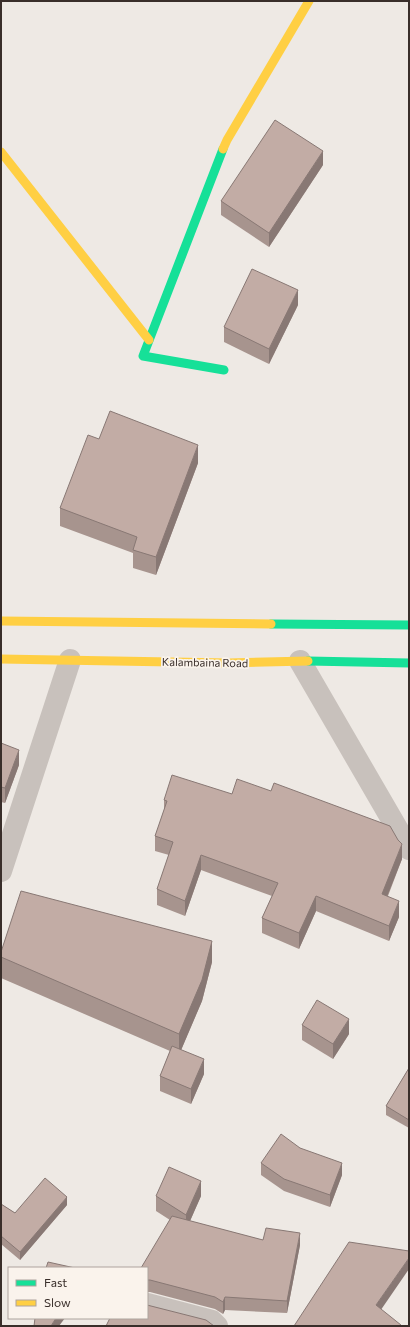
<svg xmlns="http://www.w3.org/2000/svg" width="410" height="1327" font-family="Commissioner,sans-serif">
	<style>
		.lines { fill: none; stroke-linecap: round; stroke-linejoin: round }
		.street { stroke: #c8c1bc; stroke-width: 22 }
		.fast { stroke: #16e098; stroke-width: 9 }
		.slow { stroke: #ffcf43; stroke-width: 9 }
		.wall { fill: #a7948e }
		.shaded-wall { fill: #887874 }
		.building { fill: #c2aca5; stroke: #887874 }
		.labels { text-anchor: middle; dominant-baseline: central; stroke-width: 3.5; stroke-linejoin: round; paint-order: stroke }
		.street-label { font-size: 11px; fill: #392e2a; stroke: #faf3ec }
	</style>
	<rect width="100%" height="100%" fill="#eee9e4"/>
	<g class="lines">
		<g class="street">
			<polyline points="300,661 409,849"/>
			<polyline points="1,871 70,660"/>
			<polyline points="147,1304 212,1321 217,1326"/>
		</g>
		<g class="fast">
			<polyline points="223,149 143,356 224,370"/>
			<polyline points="271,624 409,625"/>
			<polyline points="308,661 409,663"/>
		</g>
		<g class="slow">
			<polyline points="223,149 227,140 309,1"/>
			<polyline points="1,152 149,340"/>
			<polyline points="1,621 271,624"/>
			<polyline points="1,659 229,663 308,661"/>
		</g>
	</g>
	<g class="wall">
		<polygon points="323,165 269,247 221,215 221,201"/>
		<polygon points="298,305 269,364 224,342 224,327"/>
		<polygon points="99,439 198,463 156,575 133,568 133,553 60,526 60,508"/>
		<polygon points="1,743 19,765 5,803 1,802"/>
		<polygon points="164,800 402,859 388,896 399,917 389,941 316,911 299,949 262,933 262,918 272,896 201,870 185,916 157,905 157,889 169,855 155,851 155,836 164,811"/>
		<polygon points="1,952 212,962 202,1001 181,1050 204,1074 191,1104 160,1091 160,1076 170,1051 1,978"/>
		<polygon points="302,1025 349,1034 333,1059 302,1040"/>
		<polygon points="409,1068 409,1128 386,1115 386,1106"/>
		<polygon points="300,1148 342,1175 330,1207 284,1191 261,1175 261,1163"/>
		<polygon points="156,1196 201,1196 190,1221 263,1240 300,1245 287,1313 225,1310 223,1314 215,1309 150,1292 147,1292 147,1268 170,1220 156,1211"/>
		<polygon points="1,1204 15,1213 67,1205 20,1260 1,1244"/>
	</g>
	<g class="shaded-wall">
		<polygon points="323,151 323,165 269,247 269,233"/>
		<polygon points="298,290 298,305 269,364 269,349"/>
		<polygon points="198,445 198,463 156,575 156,557"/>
		<polygon points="19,750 19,765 5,803 5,788"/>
		<polygon points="402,844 402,859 382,909 382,894"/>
		<polygon points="201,855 201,870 185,916 185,901"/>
		<polygon points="316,896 316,911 299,949 299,933"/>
		<polygon points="399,901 399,917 389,941 389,926"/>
		<polygon points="212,941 212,962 202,1001 179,1055 179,1034"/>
		<polygon points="349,1019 349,1034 333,1059 333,1044"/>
		<polygon points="204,1059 204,1074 191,1104 191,1089"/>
		<polygon points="2,1069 2,1082 1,1084 1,1071"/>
		<polygon points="342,1163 342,1175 330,1207 330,1195"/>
		<polygon points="201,1181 201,1196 186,1230 186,1215"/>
		<polygon points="67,1197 67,1205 20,1260 20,1252"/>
		<polygon points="300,1233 300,1245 287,1313 287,1301"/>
		<polygon points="409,1258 409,1269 376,1317 376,1305"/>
		<polygon points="225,1297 225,1310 223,1314 223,1302"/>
		<polygon points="56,1318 65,1318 59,1326 51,1326"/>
	</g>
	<g class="building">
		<polygon points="275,120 323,151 269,233 221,201"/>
		<polygon points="252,269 298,290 269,349 224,327"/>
		<polygon points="110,411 198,445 156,557 133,550 137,537 60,508 88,435 99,439"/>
		<polygon points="1,743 19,750 5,788 1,787"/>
		<polygon points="172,775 232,794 237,779 271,791 274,783 390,826 398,840 402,844 382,894 399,901 389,926 316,896 299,933 262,918 278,883 201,855 185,901 157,889 173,842 155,836 167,801 164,800"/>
		<polygon points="21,891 212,941 202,980 179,1034 1,957 1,952"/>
		<polygon points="317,1000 349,1019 333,1044 302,1025"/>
		<polygon points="172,1046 204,1059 191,1089 160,1076"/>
		<polygon points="409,1068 409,1120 386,1106"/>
		<polygon points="281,1134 300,1148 342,1163 330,1195 284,1179 261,1163"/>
		<polygon points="169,1167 201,1181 186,1215 156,1196"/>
		<polygon points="45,1178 67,1197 20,1252 1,1236 1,1204 15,1213"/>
		<polygon points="172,1216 263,1240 266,1228 300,1233 287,1301 225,1297 223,1302 215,1297 150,1280 147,1280 147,1268 141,1268"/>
		<polygon points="349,1242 409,1251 409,1258 376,1305 401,1325 400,1326 294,1326"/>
		<polygon points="48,1262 75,1268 46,1268"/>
		<polygon points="147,1305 206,1320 214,1326 106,1326 110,1318 147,1318"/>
		<polygon points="35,1318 56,1318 51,1326 34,1326"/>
	</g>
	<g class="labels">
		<g class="street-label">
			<text transform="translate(205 662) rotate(1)">Kalambaina Road</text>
		</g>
	</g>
	<rect width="410" height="1327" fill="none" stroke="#392e2a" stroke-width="4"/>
	<rect x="8" y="1267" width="140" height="52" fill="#faf3ec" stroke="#ada49e"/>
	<rect x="16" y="1280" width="20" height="6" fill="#16e098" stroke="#ada49e"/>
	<text x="44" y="1287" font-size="12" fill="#392e2a">Fast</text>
	<rect x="16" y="1300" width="20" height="6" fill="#ffcf43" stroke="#ada49e"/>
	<text x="44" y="1307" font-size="12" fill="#392e2a">Slow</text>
</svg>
